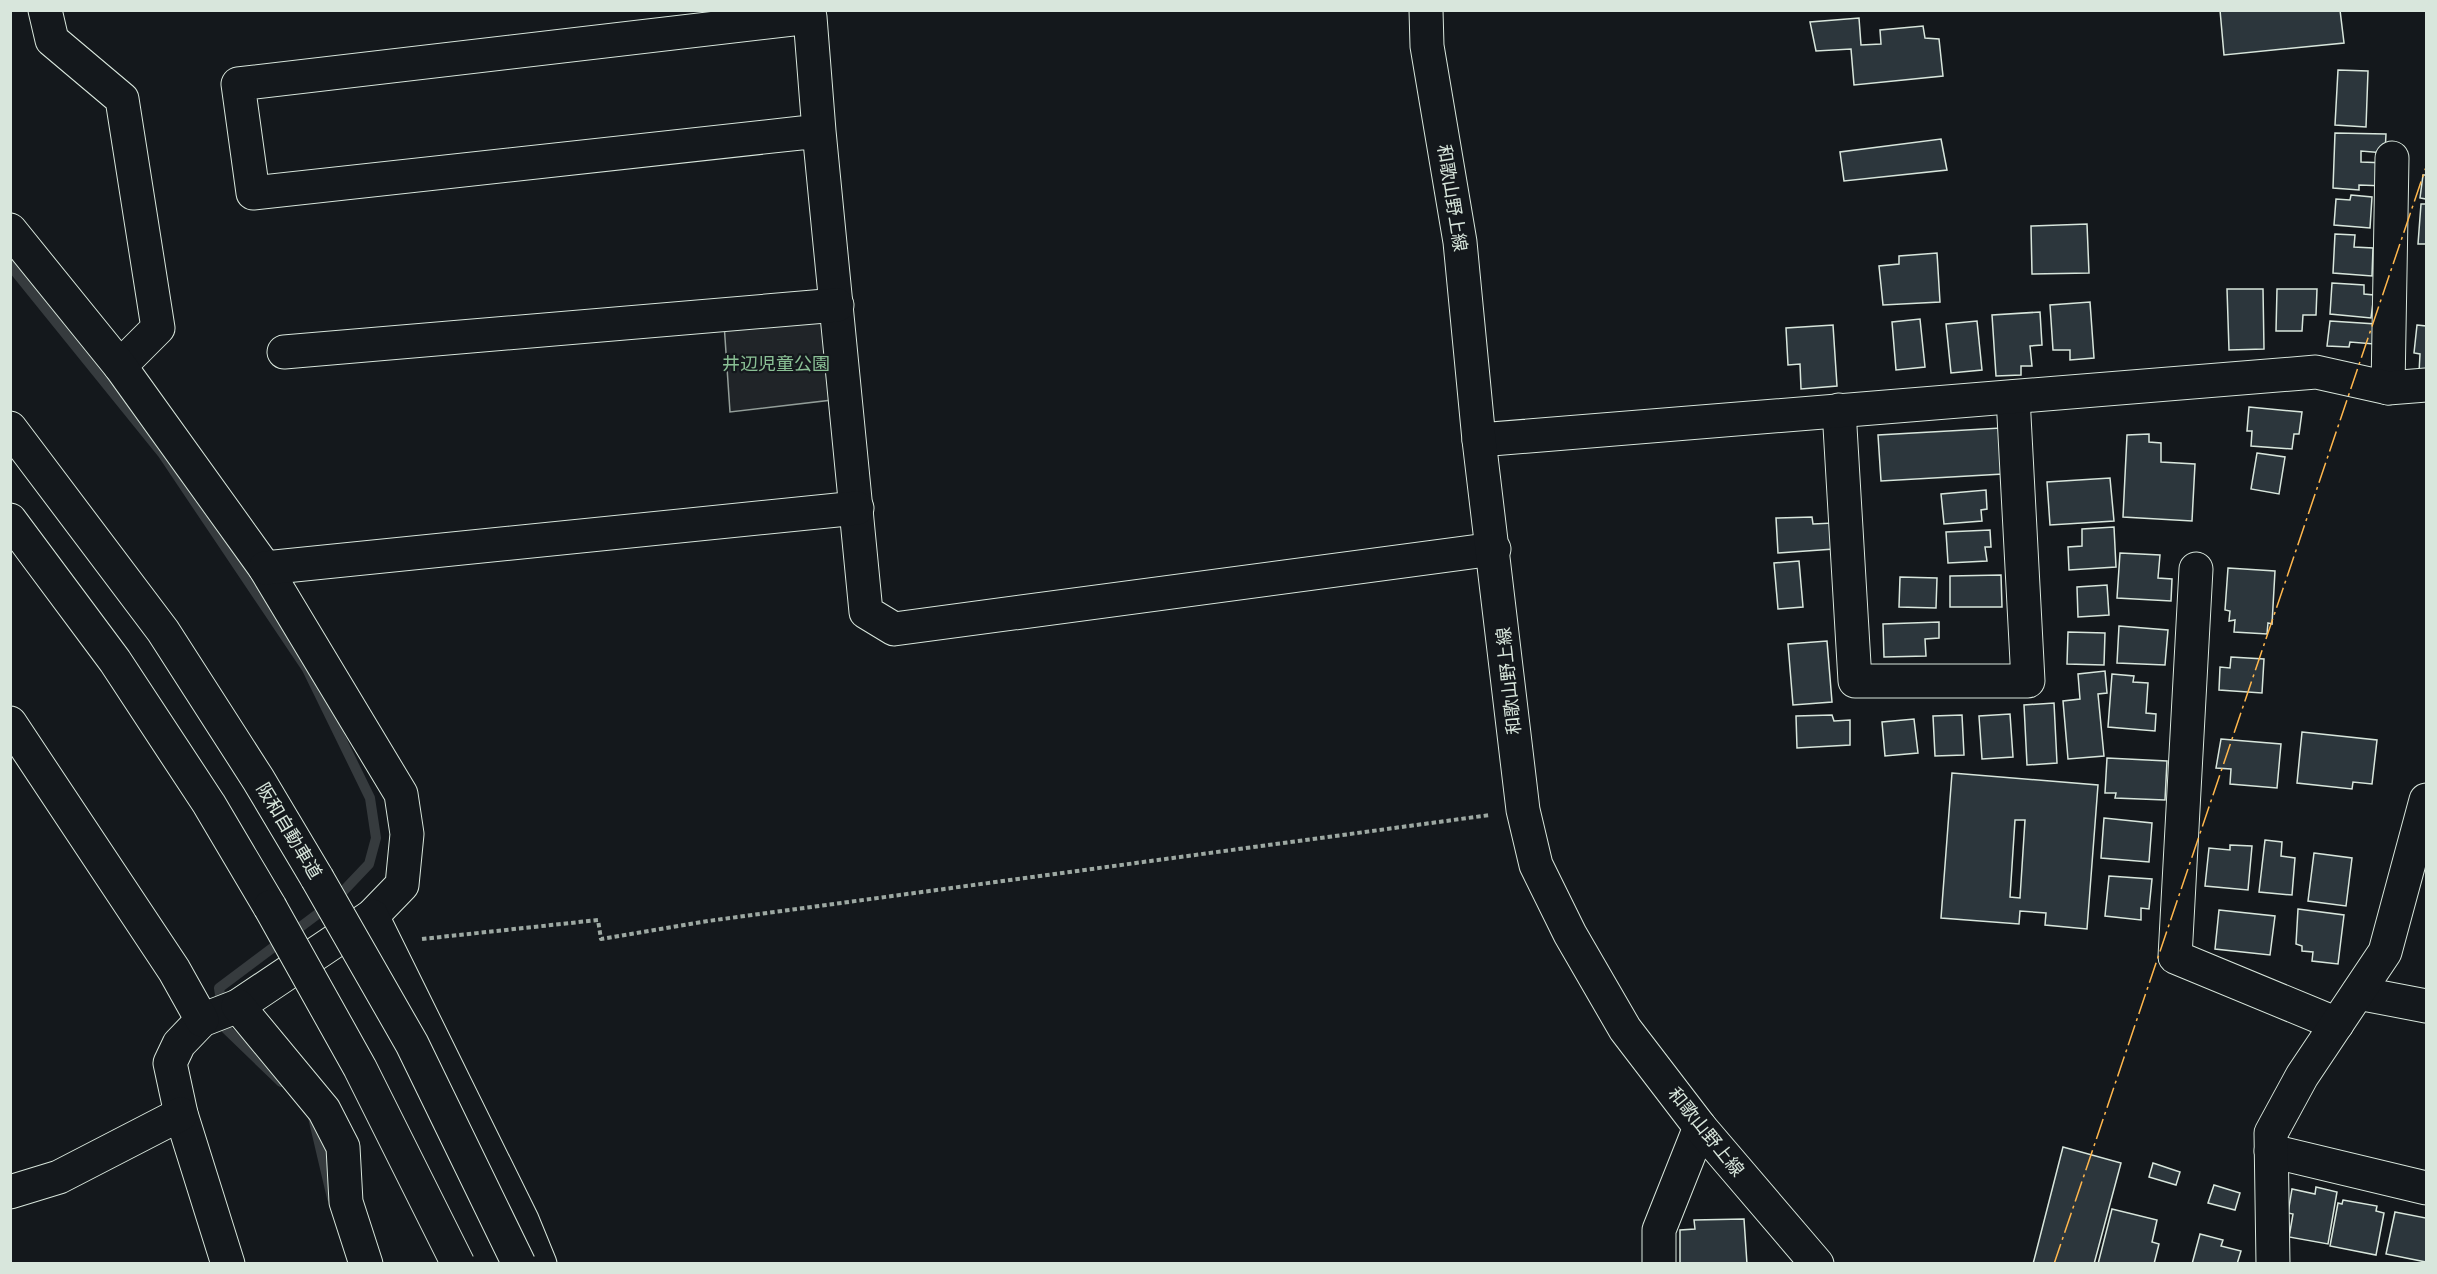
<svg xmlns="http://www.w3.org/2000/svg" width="2437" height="1274" font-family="Montserrat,'Noto Sans JP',sans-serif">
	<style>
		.green { fill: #202428; stroke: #939e99; stroke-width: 1.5 }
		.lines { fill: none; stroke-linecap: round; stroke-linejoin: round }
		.stream { stroke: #363b3e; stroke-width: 10 }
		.building { fill: #2c363c; stroke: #d8e6dc; stroke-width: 1.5; fill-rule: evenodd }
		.minor-casing { stroke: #d8e6dc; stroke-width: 35 }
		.major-casing { stroke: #d8e6dc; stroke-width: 35 }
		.highway-casing { stroke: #d8e6dc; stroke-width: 35 }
		.path { stroke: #9da8a2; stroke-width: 4; stroke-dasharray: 4.5 3; stroke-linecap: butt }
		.minor { stroke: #14181c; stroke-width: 33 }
		.major { stroke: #14181c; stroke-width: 33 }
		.highway { stroke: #14181c; stroke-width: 33 }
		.highway-bridge-casing { stroke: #d8e6dc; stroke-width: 35; stroke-linecap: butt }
		.highway-bridge { stroke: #14181c; stroke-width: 33 }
		.power { stroke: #ffb74d; stroke-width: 1.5; stroke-dasharray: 21 4.5 3 4.5; stroke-linecap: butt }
		.labels { text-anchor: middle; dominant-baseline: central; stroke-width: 4.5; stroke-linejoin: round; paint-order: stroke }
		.street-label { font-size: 18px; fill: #d8e6dc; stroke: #14181c }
		.park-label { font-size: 18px; fill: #8ac095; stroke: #14181c }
	</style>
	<rect width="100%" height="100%" fill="#14181c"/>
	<polygon class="green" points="823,318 832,400 730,412 724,323"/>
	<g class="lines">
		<g class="stream">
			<polyline points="10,265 162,453 307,669 370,798 376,838 369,864 331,904 219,988 225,1028 281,1082"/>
			<polyline points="313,1117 332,1198"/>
		</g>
	</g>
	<g class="building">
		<polygon points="2220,10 2340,10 2344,43 2224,55"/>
		<polygon points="1859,18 1861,45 1881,44 1880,30 1923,26 1925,38 1939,39 1943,76 1854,85 1851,49 1816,51 1810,22"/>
		<polygon points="2338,70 2368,71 2366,127 2335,125"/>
		<polygon points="2335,133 2386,134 2385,153 2361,151 2361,162 2387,163 2386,186 2359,185 2359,190 2333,188"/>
		<polygon points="1941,139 1947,170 1844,181 1840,152"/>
		<polygon points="2423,175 2426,175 2426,199 2420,198"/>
		<polygon points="2351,195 2372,197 2370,228 2334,225 2336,199 2350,200"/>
		<polygon points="2421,204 2426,204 2426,244 2418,244"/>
		<polygon points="2087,224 2089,273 2032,274 2031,226"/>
		<polygon points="2335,234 2355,235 2354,247 2373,248 2372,276 2333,273"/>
		<polygon points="1937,253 1940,302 1883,305 1879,266 1899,264 1899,256"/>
		<polygon points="2332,283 2364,285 2364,294 2374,295 2371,318 2330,314"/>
		<polygon points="2227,289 2263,289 2264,349 2229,350"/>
		<polygon points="2277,289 2317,289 2316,315 2303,315 2302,331 2276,331"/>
		<polygon points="2090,302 2094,358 2070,360 2070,350 2053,350 2050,305"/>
		<polygon points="2040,312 2042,345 2030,346 2032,366 2021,366 2021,375 1996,376 1992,315"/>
		<polygon points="1920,319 1925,367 1896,370 1892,322"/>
		<polygon points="1977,321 1982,370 1951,373 1946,324"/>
		<polygon points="2330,321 2376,324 2374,344 2350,342 2349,347 2327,346"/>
		<polygon points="1833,325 1837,386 1801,389 1800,364 1788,365 1786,328"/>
		<polygon points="2417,325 2426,326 2426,374 2419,373 2420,354 2414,353"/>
		<polygon points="2249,407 2302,412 2299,434 2294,434 2292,449 2251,446 2252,431 2247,431"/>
		<polygon points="2001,428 2003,474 1881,481 1878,435"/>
		<polygon points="2149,434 2149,442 2161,443 2161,462 2195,464 2192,521 2123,517 2127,435"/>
		<polygon points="2257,453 2285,457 2279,494 2251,489"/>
		<polygon points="2110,478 2114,521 2050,525 2047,482"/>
		<polygon points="1986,490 1987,509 1981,510 1982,521 1944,524 1941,494"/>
		<polygon points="1812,517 1813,524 1833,523 1834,549 1778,553 1776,518"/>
		<polygon points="2114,527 2116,567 2069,570 2068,547 2082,546 2082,529"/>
		<polygon points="1990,530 1991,547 1985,547 1987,561 1948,563 1946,532"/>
		<polygon points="2120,553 2160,555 2158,578 2172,579 2171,601 2117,598"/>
		<polygon points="1799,561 1803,607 1778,609 1774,563"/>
		<polygon points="2228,568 2275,571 2272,624 2268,623 2267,634 2234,632 2235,620 2229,621 2230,611 2225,610"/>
		<polygon points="2001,575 2002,607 1950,607 1950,576"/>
		<polygon points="1900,577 1937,578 1936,608 1899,607"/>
		<polygon points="2107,585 2109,615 2078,617 2077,587"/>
		<polygon points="1939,622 1939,638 1925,639 1926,656 1884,657 1883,624"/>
		<polygon points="2119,626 2168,630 2165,665 2117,663"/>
		<polygon points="2068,632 2105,633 2104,665 2067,664"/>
		<polygon points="1827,641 1832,702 1793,705 1788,644"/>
		<polygon points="2231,657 2264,659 2262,693 2219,690 2220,667 2230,668"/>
		<polygon points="2105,671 2107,693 2098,694 2104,756 2068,759 2063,701 2080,699 2078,674"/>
		<polygon points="2112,674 2134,676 2133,682 2148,683 2146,713 2156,714 2155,731 2108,727"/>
		<polygon points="2054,703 2057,763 2027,765 2024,705"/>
		<polygon points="2010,714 2013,757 1982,759 1979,716"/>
		<polygon points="1832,715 1834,721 1850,720 1850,745 1797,748 1796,716"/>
		<polygon points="1962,715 1964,755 1935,756 1933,716"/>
		<polygon points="1914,719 1918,753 1885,756 1882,722"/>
		<polygon points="2302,732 2377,740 2372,784 2353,782 2352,789 2297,783"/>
		<polygon points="2221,739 2281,744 2277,788 2230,784 2231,769 2216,768"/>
		<polygon points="2107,758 2167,761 2165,800 2115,798 2116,793 2105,793"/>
		<path d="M 1952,773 L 2098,785 L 2087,929 L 2045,925 L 2046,913 L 2020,911 L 2019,924 L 1941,918 ZM 2015,820 L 2025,820 L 2020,898 L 2010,897 Z"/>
		<polygon points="2104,818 2152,823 2149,862 2101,858"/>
		<polygon points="2265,840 2282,842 2281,856 2295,858 2292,895 2259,892"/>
		<polygon points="2230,845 2252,846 2248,890 2205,886 2209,848 2230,850"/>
		<polygon points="2314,853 2352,858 2346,906 2308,901"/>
		<polygon points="2109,876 2152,879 2149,909 2141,908 2141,920 2105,916"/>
		<polygon points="2298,909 2344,915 2338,964 2312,961 2313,952 2302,951 2302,946 2296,944"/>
		<polygon points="2219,910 2275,916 2270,955 2215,949"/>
		<polygon points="2063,1147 2121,1163 2094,1264 2033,1264"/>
		<polygon points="2153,1163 2180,1172 2176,1185 2149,1177"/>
		<polygon points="2214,1185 2240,1193 2235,1210 2208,1203"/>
		<polygon points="2316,1187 2337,1192 2328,1244 2289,1237 2293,1214 2288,1213 2292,1189 2315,1194"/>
		<polygon points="2343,1200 2377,1206 2376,1211 2384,1213 2376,1255 2330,1246 2338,1203 2342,1204"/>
		<polygon points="2112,1209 2157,1220 2152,1242 2159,1244 2154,1264 2098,1264"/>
		<polygon points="2395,1212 2426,1218 2426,1262 2386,1254"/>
		<polygon points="1744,1219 1747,1264 1680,1264 1680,1230 1695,1229 1694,1220"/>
		<polygon points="2200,1234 2223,1240 2221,1246 2241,1251 2237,1264 2192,1264"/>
	</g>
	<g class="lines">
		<defs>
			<g id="minor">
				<polyline points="45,10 52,40 122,99 158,328 120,366"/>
				<polyline points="819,131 810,17 238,84 253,193 819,131 866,612 894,629 1494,549"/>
				<polyline points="10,230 120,366 265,568 401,794 407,834 402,885 372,916 238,1006 202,1020 179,1044 170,1063 181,1114 228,1264"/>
				<polyline points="284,352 837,305"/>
				<polyline points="2388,388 2392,158"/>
				<polyline points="1839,410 1855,681 2028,681 2013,397"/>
				<polyline points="1479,440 2316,372 2388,388 2426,385"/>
				<polyline points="265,568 857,508"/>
				<polyline points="2196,569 2175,957 2337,1024"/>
				<polyline points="10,723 174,970 202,1020"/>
				<polyline points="372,916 522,1220 540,1264"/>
				<polyline points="2358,993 2426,1006"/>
				<polyline points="238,1006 324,1110 343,1147 346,1202 366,1264"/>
				<polyline points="2271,1151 2426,1188"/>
				<polyline points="10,1192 59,1177 181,1114"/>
				<polyline points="1659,1264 1659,1230 1700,1127"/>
				<polyline points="2273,1264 2271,1133 2302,1076 2385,952 2426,800"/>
			</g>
			<polyline id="major" points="1426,10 1427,46 1460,242 1479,440 1523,810 1536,865 1570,934 1625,1029 1700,1127 1817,1264"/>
			<g id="highway">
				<polyline points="10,428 163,631 258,779 317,878"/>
				<polyline points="10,520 115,661 209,804 270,907"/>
			</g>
		</defs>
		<use href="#minor" class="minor-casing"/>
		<use href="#major" class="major-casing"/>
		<use href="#highway" class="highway-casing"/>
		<polyline class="path" points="422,939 598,920 601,939 708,921 1490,815"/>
		<use href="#minor" class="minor"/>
		<use href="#major" class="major"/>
		<use href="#highway" class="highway"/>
		<defs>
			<g id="highway-bridge">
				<polyline points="317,878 412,1044 519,1264"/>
				<polyline points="270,907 360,1068 458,1264"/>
			</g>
		</defs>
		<use href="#highway-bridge" class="highway-bridge-casing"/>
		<use href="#highway-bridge" class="highway-bridge"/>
		<polyline class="power" points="2054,1264 2426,167"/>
	</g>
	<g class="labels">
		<g class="street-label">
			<text transform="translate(1452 198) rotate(81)">和歌山野上線</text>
			<text transform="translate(1509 681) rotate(-96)">和歌山野上線</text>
			<text transform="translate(289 831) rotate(59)">阪和自動車道</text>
			<text transform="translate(1706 1132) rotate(51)">和歌山野上線</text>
		</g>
		<g class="park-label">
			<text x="776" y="364">井辺児童公園</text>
		</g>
	</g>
	<rect width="2437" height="1274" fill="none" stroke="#d8e6dc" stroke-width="24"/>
</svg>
